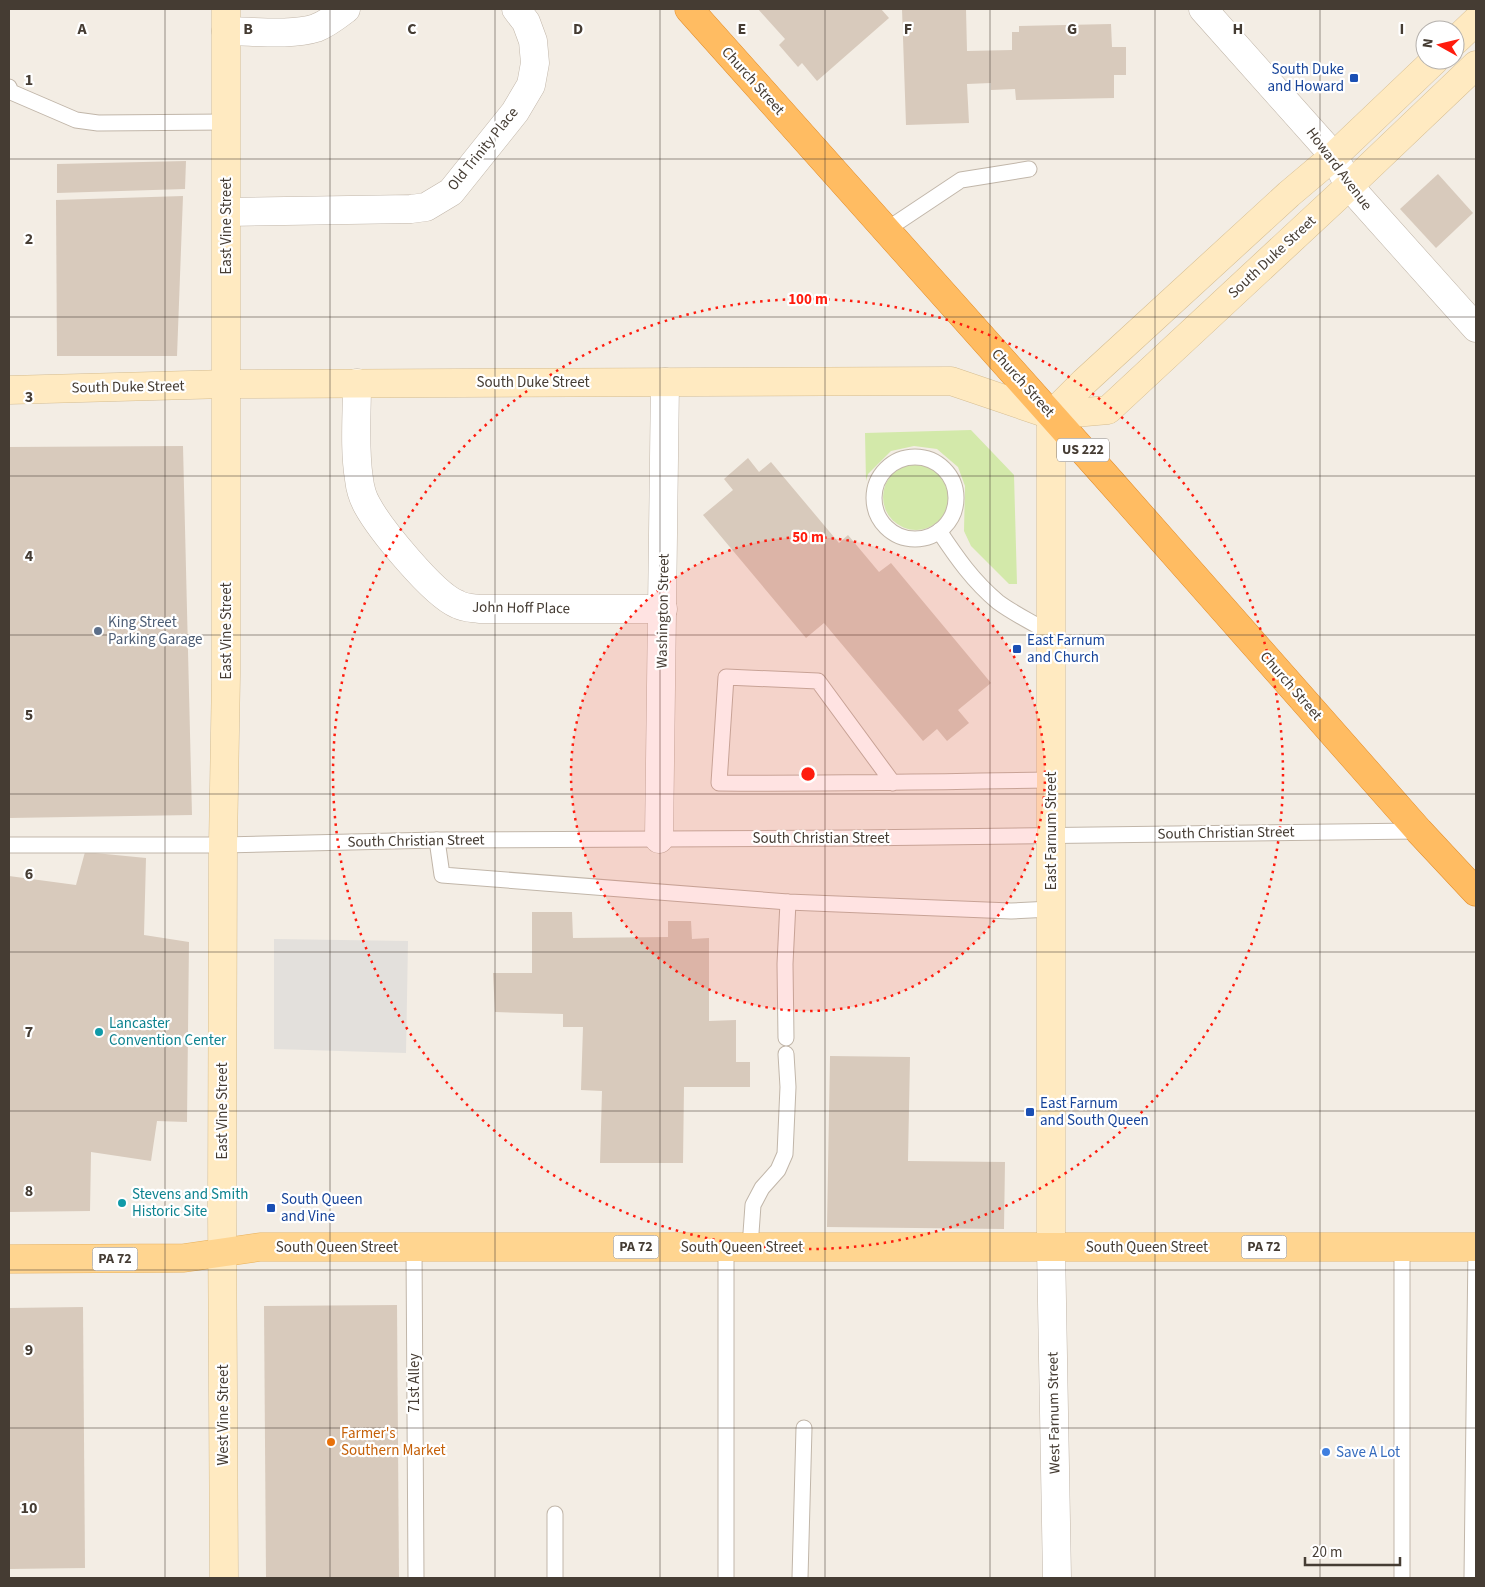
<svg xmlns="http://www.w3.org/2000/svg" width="1485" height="1587" font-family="'Source Sans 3',sans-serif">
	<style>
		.green { fill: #d3e9aa }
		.parking { fill: #e3e0dc }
		.building { fill: #d8cabc }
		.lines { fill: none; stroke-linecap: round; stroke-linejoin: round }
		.lane-casing { stroke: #c1b6a9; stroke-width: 17 }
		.street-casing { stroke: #c1b6a9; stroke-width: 29 }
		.secondary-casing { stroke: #d5bd91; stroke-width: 29 }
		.primary-casing { stroke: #e8b15c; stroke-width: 29 }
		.highway-casing { stroke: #e38f2d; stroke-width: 29 }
		.lane { stroke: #fff; stroke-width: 15 }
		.street { stroke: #fff; stroke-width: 28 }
		.secondary { stroke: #ffeac1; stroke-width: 28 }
		.primary { stroke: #ffd590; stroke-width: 28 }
		.highway { stroke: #ffbc62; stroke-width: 28 }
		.grid { fill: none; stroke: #453c33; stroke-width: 1; stroke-opacity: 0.55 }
		.ring { fill: none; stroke: #ff1c0e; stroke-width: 2.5; stroke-dasharray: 2.5 5 }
		.transit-dot { fill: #1a4fb4; stroke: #fff; stroke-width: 2 }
		.service-dot { fill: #5c6f8a; stroke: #fff; stroke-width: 2 }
		.culture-dot { fill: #0f9aa8; stroke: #fff; stroke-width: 2 }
		.food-dot { fill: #e8710a; stroke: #fff; stroke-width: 2 }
		.shop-dot { fill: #3f7fe0; stroke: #fff; stroke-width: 2 }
		.labels { text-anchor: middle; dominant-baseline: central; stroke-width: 4.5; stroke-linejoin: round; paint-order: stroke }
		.shield { fill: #fff; stroke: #7d7670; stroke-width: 1 }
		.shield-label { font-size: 14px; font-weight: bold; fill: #453c33 }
		.transit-label { font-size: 15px; fill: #164399; stroke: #fff; text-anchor: start }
		.street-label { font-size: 15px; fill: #453c33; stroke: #fff }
		.service-label { font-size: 15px; fill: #4e5e75; stroke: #fff; text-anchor: start }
		.culture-label { font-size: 15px; fill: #0d838f; stroke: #fff; text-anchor: start }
		.food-label { font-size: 15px; fill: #c56008; stroke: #fff; text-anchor: start }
		.shop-label { font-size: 15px; fill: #366cbe; stroke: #fff; text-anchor: start }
		.grid-label { font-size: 16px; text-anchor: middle; font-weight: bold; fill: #453c33; stroke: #fff; stroke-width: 4.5; stroke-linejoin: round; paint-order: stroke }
		.centre { fill: #ff1c0e; stroke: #fff; stroke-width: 2.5 }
		.ring-label { font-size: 15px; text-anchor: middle; font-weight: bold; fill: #ff1c0e; stroke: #fff; stroke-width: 4.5; stroke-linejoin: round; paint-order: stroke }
	</style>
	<rect width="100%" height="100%" fill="#f3ede4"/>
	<g class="green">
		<polygon points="971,430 1014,475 1017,584 1009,584 971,546 964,531 965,486 958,467 937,449 914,446 891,451 868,474 866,481 865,433"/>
		<circle cx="916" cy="497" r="33"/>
	</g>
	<polygon class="parking" points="274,939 408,941 406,1053 274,1049"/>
	<g class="building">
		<polygon points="758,9 881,9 889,18 817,81 802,63 798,67 779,45 785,39"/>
		<polygon points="902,9 966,9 967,51 1012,50 1012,32 1019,32 1019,26 1111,24 1112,47 1126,47 1126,75 1114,75 1114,98 1016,100 1015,89 991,90 991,83 967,84 969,123 906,125"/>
		<polygon points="186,161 185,189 57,193 57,164"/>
		<polygon points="1438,174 1473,213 1436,248 1400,209"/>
		<polygon points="183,196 177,356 57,356 56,200"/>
		<polygon points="183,446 192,815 9,818 9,447"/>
		<polygon points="748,458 759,472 771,462 839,543 848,535 879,572 891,563 991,683 958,710 969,723 947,741 937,729 923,741 824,623 806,638 703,515 733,490 724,479"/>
		<polygon points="85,852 146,858 144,935 189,942 187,1122 157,1121 151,1161 91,1152 90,1211 9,1212 9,876 76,885"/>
		<polygon points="532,912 572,912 573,938 668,937 668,921 691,921 692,939 709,938 709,1021 736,1020 736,1062 750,1062 750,1087 684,1087 683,1163 600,1163 602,1091 581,1090 583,1027 563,1027 563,1014 495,1012 493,973 532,973"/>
		<polygon points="830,1056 910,1057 908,1161 1005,1162 1004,1229 827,1227"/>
		<polygon points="397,1305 399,1578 266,1578 264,1306"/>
		<polygon points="83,1307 85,1568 9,1569 9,1308"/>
	</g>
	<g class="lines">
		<defs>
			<g id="lane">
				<polyline points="9,87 11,92 76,120 98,123 226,122"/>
				<polyline points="886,230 961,180 1029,169"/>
				<circle cx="915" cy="498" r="41"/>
				<path d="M 939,531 C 957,558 973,581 998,602 C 1014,614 1034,623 1051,634"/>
				<path d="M 893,783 L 818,681 L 726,677 L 719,783 C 830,784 940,782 1051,780"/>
				<polyline points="437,840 442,875 788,902 1011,911 1051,909"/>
				<polyline points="9,845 223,845 437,840 854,838 1419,831"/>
				<polyline points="786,1038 785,964 788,902"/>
				<polyline points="414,1247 416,1578"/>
				<polyline points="726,1247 726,1578"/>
				<polyline points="750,1247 753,1205 762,1188 778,1170 785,1154 788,1087 786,1054"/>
				<polyline points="555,1578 555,1514"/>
				<polyline points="800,1578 804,1428"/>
				<polyline points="1402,1578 1402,1247"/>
				<polyline points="1472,1578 1476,1247"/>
			</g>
			<g id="street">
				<polyline points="1203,9 1334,156 1349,186 1476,328"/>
				<path d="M 226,31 C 253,31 291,36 316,28 C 327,24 337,16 346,9"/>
				<polyline points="227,212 411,209 426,207 451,192 515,112 531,85 535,63 533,41 526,22 516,9"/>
				<path d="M 357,383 C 357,415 354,448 359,479 C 360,488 363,498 367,505 C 380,529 433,594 457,604 C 464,608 472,608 479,609 L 663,609"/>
				<polyline points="659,839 665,382"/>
				<polyline points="1051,1247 1057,1578"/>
			</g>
			<g id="secondary">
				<polyline points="1455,41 1476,21"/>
				<polyline points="9,390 226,384 951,381 1051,415 1108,410 1349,186 1476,65"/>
				<polyline points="1051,415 1051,1247"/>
				<polyline points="1051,415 1084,382 1289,194 1334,156 1435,60"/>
				<polyline points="224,1578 222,1207 223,845 226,675 226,9"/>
			</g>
			<polyline id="primary" points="9,1259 184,1258 260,1247 1476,1247"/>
			<polyline id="highway" points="689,9 1111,482 1419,831 1476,892"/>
		</defs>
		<use href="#lane" class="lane-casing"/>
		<use href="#street" class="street-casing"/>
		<use href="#secondary" class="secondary-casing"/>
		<use href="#primary" class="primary-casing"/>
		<use href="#highway" class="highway-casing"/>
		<use href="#lane" class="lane"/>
		<use href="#street" class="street"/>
		<use href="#secondary" class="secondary"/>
		<use href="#primary" class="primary"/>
		<use href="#highway" class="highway"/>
	</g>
	<path class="grid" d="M 165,9 L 165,1578M 330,9 L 330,1578M 495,9 L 495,1578M 660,9 L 660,1578M 825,9 L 825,1578M 990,9 L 990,1578M 1155,9 L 1155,1578M 1320,9 L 1320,1578M 9,159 L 1476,159M 9,317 L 1476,317M 9,476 L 1476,476M 9,635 L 1476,635M 9,794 L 1476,794M 9,952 L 1476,952M 9,1111 L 1476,1111M 9,1270 L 1476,1270M 9,1428 L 1476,1428"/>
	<circle cx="808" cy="774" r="237" fill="#ff1c0e" fill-opacity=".12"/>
	<g class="ring">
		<circle cx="808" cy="774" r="237"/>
		<circle cx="808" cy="774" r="475"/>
	</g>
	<g class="transit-dot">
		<rect x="1349" y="73" width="10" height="10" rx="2.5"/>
		<rect x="1012" y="644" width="10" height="10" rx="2.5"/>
		<rect x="1025" y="1107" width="10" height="10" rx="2.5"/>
		<rect x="266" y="1203" width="10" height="10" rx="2.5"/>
	</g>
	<circle class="service-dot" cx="98" cy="631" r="5"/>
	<g class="culture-dot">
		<circle cx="99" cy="1032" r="5"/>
		<circle cx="122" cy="1203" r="5"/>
	</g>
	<circle class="food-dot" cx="331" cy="1442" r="5"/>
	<circle class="shop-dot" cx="1326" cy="1452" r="5"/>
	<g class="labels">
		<g class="shield">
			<rect x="1057" y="438.5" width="52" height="23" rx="4"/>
			<rect x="613.5" y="1235.5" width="45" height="23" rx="4"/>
			<rect x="1241.5" y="1235.5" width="45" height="23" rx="4"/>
			<rect x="92.5" y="1247.5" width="45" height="23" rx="4"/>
		</g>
		<g class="shield-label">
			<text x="1083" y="450">US 222</text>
			<text x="636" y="1247">PA 72</text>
			<text x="1264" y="1247">PA 72</text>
			<text x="115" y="1259">PA 72</text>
		</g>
		<g class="transit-label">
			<text x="1344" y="69" text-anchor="end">South Duke<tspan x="1344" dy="17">and Howard</tspan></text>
			<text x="1027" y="640">East Farnum<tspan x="1027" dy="17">and Church</tspan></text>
			<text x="1040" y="1103">East Farnum<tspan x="1040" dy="17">and South Queen</tspan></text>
			<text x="281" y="1199">South Queen<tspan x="281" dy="17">and Vine</tspan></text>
		</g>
		<g class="street-label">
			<text transform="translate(753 81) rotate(48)">Church Street</text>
			<text transform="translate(483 149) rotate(-51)">Old Trinity Place</text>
			<text transform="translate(1339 169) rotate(53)">Howard Avenue</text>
			<text transform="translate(226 226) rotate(-90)">East Vine Street</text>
			<text transform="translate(1272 257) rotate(-43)">South Duke Street</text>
			<text x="533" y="382">South Duke Street</text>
			<text transform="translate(1023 383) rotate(48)">Church Street</text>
			<text transform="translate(128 387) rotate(-1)">South Duke Street</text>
			<text transform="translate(521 608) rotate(1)">John Hoff Place</text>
			<text transform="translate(663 611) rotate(-89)">Washington Street</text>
			<text transform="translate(226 631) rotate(-90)">East Vine Street</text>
			<text transform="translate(1291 686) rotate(49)">Church Street</text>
			<text transform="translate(1051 831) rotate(-90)">East Farnum Street</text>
			<text transform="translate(1226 833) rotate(-1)">South Christian Street</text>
			<text x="821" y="838">South Christian Street</text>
			<text transform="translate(416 841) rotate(-1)">South Christian Street</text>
			<text transform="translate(222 1111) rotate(-90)">East Vine Street</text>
			<text x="337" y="1247">South Queen Street</text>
			<text x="742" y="1247">South Queen Street</text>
			<text x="1147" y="1247">South Queen Street</text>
			<text transform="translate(414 1383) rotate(-90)">71st Alley</text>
			<text transform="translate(1054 1413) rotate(-91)">West Farnum Street</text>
			<text transform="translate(223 1415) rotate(-90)">West Vine Street</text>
		</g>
		<g class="service-label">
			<text x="108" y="622">King Street<tspan x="108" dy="17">Parking Garage</tspan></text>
		</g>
		<g class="culture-label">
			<text x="109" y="1023">Lancaster<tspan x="109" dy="17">Convention Center</tspan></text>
			<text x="132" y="1194">Stevens and Smith<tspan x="132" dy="17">Historic Site</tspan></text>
		</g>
		<g class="food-label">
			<text x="341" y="1433">Farmer's<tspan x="341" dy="17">Southern Market</tspan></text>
		</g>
		<g class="shop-label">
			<text x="1336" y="1452">Save A Lot</text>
		</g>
	</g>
	<g class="grid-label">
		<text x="82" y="34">A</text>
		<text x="248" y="34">B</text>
		<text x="412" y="34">C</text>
		<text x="578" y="34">D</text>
		<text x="742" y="34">E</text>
		<text x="908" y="34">F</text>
		<text x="1072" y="34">G</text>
		<text x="1238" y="34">H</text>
		<text x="1402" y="34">I</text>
		<text x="29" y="85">1</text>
		<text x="29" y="244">2</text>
		<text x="29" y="402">3</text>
		<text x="29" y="561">4</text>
		<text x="29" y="720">5</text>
		<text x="29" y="879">6</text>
		<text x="29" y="1037">7</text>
		<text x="29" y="1196">8</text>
		<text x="29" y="1355">9</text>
		<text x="29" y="1513">10</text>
	</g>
	<circle cx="808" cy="774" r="8" class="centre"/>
	<g class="ring-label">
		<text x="808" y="304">100 m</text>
		<text x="808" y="542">50 m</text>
	</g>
	<rect width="1485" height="1587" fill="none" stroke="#453c33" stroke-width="20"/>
	<g transform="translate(1440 45) rotate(278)"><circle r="24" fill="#ffffff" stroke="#b5b1ad"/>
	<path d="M0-4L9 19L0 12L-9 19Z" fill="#ff1c0e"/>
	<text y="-8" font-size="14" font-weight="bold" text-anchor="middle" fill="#453c33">N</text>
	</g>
	<path d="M1305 1557v8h95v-8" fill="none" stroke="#453c33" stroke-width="2.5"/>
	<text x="1312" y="1557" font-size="15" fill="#453c33" stroke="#ffffff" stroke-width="4" paint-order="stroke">20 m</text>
</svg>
